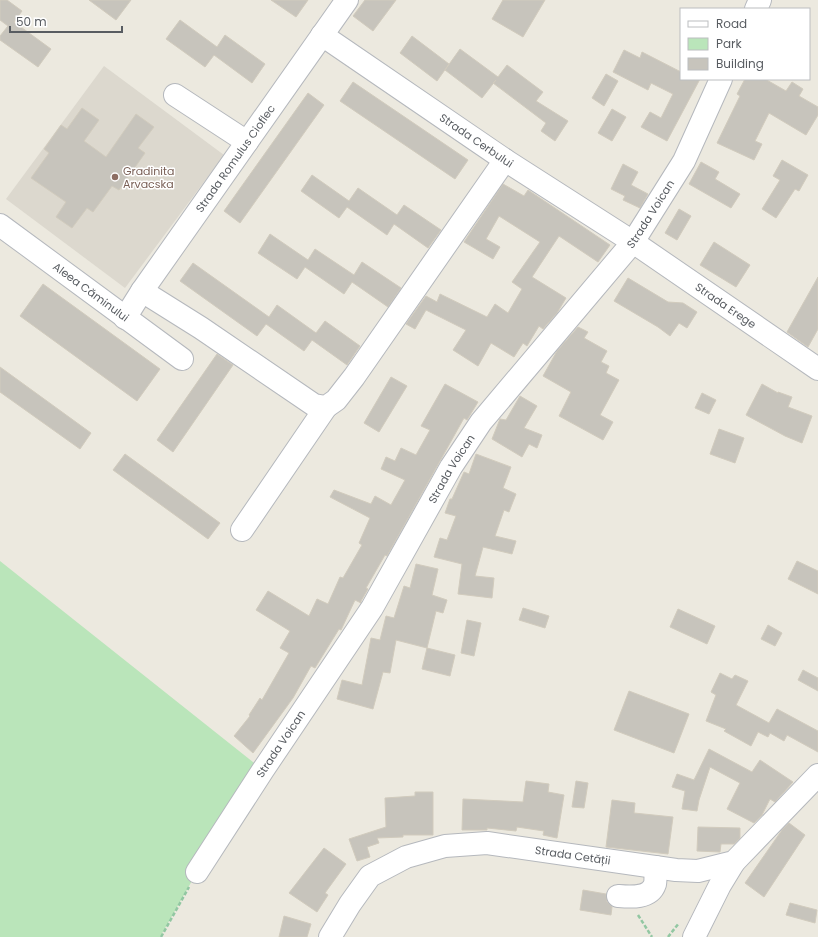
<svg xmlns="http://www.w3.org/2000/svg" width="818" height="937" font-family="Poppins,sans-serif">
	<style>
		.education { fill: #dcd8ce }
		.green { fill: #bae5ba }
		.building { fill: #c7c4bc; stroke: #d1cbbd }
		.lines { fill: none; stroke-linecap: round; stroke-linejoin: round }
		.minor-casing { stroke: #b5b8bd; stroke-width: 24 }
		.path { stroke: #92c7a2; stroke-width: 2.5; stroke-dasharray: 4 2; stroke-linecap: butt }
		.minor { stroke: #fff; stroke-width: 22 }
		.education-dot { fill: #8d6e63; stroke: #fff; stroke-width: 1.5 }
		.labels { text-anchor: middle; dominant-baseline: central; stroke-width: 3; stroke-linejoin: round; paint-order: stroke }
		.street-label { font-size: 11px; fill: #585c61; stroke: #fff }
		.education-label { font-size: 11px; fill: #785e54; stroke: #fff; text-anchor: start }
	</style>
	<rect width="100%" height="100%" fill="#ece9df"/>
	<polygon class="education" points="104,66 224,155 125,288 6,199"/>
	<polygon class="green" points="0,561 263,770 197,872 160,937 0,937"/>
	<g class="building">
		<polygon points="0,0 7,0 22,11 14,22 51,49 38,67 0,40 0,36 8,26 0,20"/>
		<polygon points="89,0 131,0 116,20"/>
		<polygon points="271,0 308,0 296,17"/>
		<polygon points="365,0 396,0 373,31 353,16"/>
		<polygon points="503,0 545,0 523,37 492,19"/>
		<polygon points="180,20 217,47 225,35 265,64 252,83 214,55 205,67 166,39"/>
		<polygon points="412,36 449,64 437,81 400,53"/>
		<polygon points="460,49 498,77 507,65 543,92 536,101 568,121 555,141 541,131 546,123 493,83 496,80 482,98 445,70"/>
		<polygon points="624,50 640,58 642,52 681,72 681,79 700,79 667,141 641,127 650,112 661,118 673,94 651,83 648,90 613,72"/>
		<polygon points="606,74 618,81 604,106 592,98"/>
		<polygon points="745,79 765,79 786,91 792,82 803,89 799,96 818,107 818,115 806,135 769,113 755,141 762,144 754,160 717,143 740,96 737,94"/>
		<polygon points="353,82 468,160 455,179 340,101"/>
		<polygon points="308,93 324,105 240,223 224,211"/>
		<polygon points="82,108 99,120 84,141 106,157 136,114 154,127 138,148 145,153 119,190 112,186 93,212 87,208 72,228 56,217 66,202 31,178 49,153 44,149 61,125 67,129"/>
		<polygon points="612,109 626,117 612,141 598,133"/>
		<polygon points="782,160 808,175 799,191 795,189 776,218 762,209 780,180 773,176"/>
		<polygon points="701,162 719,172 715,179 740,194 731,208 689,184"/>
		<polygon points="623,164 638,172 631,185 648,194 640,208 623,200 625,196 611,189"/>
		<polygon points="312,175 349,201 358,188 397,215 404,205 441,230 428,248 394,224 387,235 347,207 339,218 301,191"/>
		<polygon points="503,184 524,196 528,190 610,245 598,262 559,236 532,277 566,298 557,313 543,329 539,326 527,346 523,343 514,357 491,343 478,366 453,350 466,330 426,310 415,329 406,324 426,296 437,302 440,294 487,317 495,304 508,313 522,289 512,282 540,242 499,216 486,239 500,247 493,259 464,242"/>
		<polygon points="679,209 691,216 677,240 665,233"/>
		<polygon points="270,234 308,260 315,249 354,275 362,262 401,288 388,307 352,282 344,294 305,267 297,279 258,253"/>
		<polygon points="714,242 750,265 736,287 700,265"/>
		<polygon points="193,263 269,317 277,305 316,333 325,321 360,346 347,365 312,340 304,351 266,324 257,336 180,281"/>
		<polygon points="818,277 818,329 808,347 787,332"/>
		<polygon points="628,278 668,302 683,303 697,312 687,328 679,323 670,336 658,327 614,301"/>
		<polygon points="43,284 160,369 137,401 20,316"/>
		<polygon points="578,327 588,332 584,338 607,351 601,362 609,366 606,373 619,380 600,415 613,422 603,440 559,416 571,392 543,376 557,351"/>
		<polygon points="217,354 233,365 173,452 157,440"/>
		<polygon points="0,367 91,433 80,449 0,392"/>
		<polygon points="391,377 407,386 379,432 364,423"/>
		<polygon points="445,384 478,402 467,420 464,418 387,556 385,555 366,588 368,589 361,601 361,603 355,600 341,630 339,629 315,668 311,666 293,698 253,753 234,736 250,716 249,715 260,698 262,700 289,653 280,648 290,631 256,610 268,591 309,616 317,599 328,604 340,577 343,578 362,545 359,543 370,518 330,497 334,490 371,504 375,496 391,505 405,480 381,469 386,457 395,461 401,448 416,455 430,430 421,426"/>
		<polygon points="762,384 778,393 778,392 792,397 788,407 812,416 802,443 785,436 746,415"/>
		<polygon points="702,393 716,400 709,414 695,408"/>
		<polygon points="520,396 537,406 524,428 542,435 537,448 529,444 522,457 492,439 500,419 506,420"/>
		<polygon points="719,429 744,438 735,463 710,454"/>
		<polygon points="125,454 220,523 208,539 113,470"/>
		<polygon points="476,454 511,467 503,488 516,494 509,512 504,510 495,536 516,541 512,554 483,547 475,576 494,578 492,598 458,594 462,564 434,557 440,538 447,540 456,516 445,513 450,499 452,499 464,472 469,474"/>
		<polygon points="797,561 818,571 818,594 788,579"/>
		<polygon points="416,564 438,569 432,595 447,600 443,613 436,611 427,648 396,640 390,673 383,672 373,709 337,699 342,680 362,685 371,638 380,640 386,616 394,618 404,586 410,588"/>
		<polygon points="523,608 549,616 545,628 519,620"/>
		<polygon points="678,609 715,626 707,644 670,627"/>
		<polygon points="467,620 481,623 474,656 461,653"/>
		<polygon points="768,625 782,633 775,646 761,639"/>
		<polygon points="427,648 455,655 450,676 422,669"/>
		<polygon points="803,670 818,678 818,691 798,680"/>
		<polygon points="720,673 732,679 735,675 748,681 736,705 769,723 777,709 818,731 818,752 787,735 784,741 770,733 768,737 758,732 751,746 724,731 726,729 706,721 716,695 711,692"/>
		<polygon points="629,691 689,714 674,753 614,730"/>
		<polygon points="709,749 752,772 760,760 793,782 775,802 770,799 762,815 754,823 727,809 740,783 710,767 699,800 697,811 682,809 685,791 672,787 677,774 694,780"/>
		<polygon points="526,781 549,784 548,792 564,795 557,838 543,835 544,831 517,827 516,831 487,828 487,830 462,830 463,799 523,802"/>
		<polygon points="576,781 588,783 584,808 572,807"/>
		<polygon points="415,792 433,792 433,835 403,835 403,837 377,838 379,843 367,847 370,857 357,861 349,839 386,827 385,798 415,796"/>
		<polygon points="612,800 635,803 634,813 673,817 668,854 606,847"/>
		<polygon points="789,823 805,835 764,897 745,883 782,830"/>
		<polygon points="698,827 740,828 740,838 734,844 721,844 720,852 697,851"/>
		<polygon points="324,848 346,864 325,893 328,895 317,912 289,893"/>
		<polygon points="583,890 606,894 607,902 612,907 611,915 580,910"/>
		<polygon points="790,903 817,910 815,923 786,915"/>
		<polygon points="284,916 311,924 307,937 279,937"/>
	</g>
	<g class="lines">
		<defs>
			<g id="minor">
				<polyline points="756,9 760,0"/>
				<path id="s1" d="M 322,35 L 505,160 L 633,242 L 818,369"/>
				<polyline points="175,95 247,142"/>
				<path id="s2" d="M 0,225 L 182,359"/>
				<polyline points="142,291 201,328 314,405 326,407 336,400 354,377 505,160"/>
				<path id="s3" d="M 125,318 L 142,291 L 347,0"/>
				<polyline points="242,530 326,407"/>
				<path id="s4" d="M 197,872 L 263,770 L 372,608 L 451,467 L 481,422 L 633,242 L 684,161 L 721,79"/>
				<path d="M 618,896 C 630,897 650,899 655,884 C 656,879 655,872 656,867"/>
				<path id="s5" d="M 330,937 L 350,904 L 370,876 L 406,857 L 445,846 L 487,843 L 676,870 L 698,871 L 734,862 L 818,775"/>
				<polyline points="694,937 720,885 734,862"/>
			</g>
		</defs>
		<use href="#minor" class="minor-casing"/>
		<g class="path">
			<polyline points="638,915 652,937"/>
			<polyline points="161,937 189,887"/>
			<polyline points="668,937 679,923"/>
		</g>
		<use href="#minor" class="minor"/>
	</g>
	<circle class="education-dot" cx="115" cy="177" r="4"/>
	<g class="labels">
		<g class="street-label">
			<text stroke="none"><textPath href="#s1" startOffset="187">Strada Cerbului</textPath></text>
			<text stroke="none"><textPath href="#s3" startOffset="194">Strada Romulus Cioflec</textPath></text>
			<text stroke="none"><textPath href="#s4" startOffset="801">Strada Voican</textPath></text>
			<text stroke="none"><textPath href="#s2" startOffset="113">Aleea Căminului</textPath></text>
			<text stroke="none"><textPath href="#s1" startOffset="486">Strada Erege</textPath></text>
			<text stroke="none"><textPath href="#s4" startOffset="477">Strada Voican</textPath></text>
			<text stroke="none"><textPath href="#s4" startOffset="153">Strada Voican</textPath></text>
			<text stroke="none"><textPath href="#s5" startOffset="283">Strada Cetății</textPath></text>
		</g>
		<g class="education-label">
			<text x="123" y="171">Gradinita<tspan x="123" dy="13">Arvacska</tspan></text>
		</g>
	</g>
	<rect x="680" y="8" width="130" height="72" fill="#ffffff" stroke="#bcbec0"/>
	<rect x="688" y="21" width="20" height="6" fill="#ffffff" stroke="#bcbec0"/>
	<text x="716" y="28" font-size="12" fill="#585c61">Road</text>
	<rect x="688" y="38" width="20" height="12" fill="#bae5ba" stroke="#bcbec0"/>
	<text x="716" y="48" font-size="12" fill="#585c61">Park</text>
	<rect x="688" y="58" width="20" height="12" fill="#c7c4bc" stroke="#bcbec0"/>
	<text x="716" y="68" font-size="12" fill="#585c61">Building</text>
	<path d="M10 26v6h112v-6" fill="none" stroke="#585c61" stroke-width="2"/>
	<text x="16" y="26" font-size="12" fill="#585c61" stroke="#ffffff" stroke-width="3" paint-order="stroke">50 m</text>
</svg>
